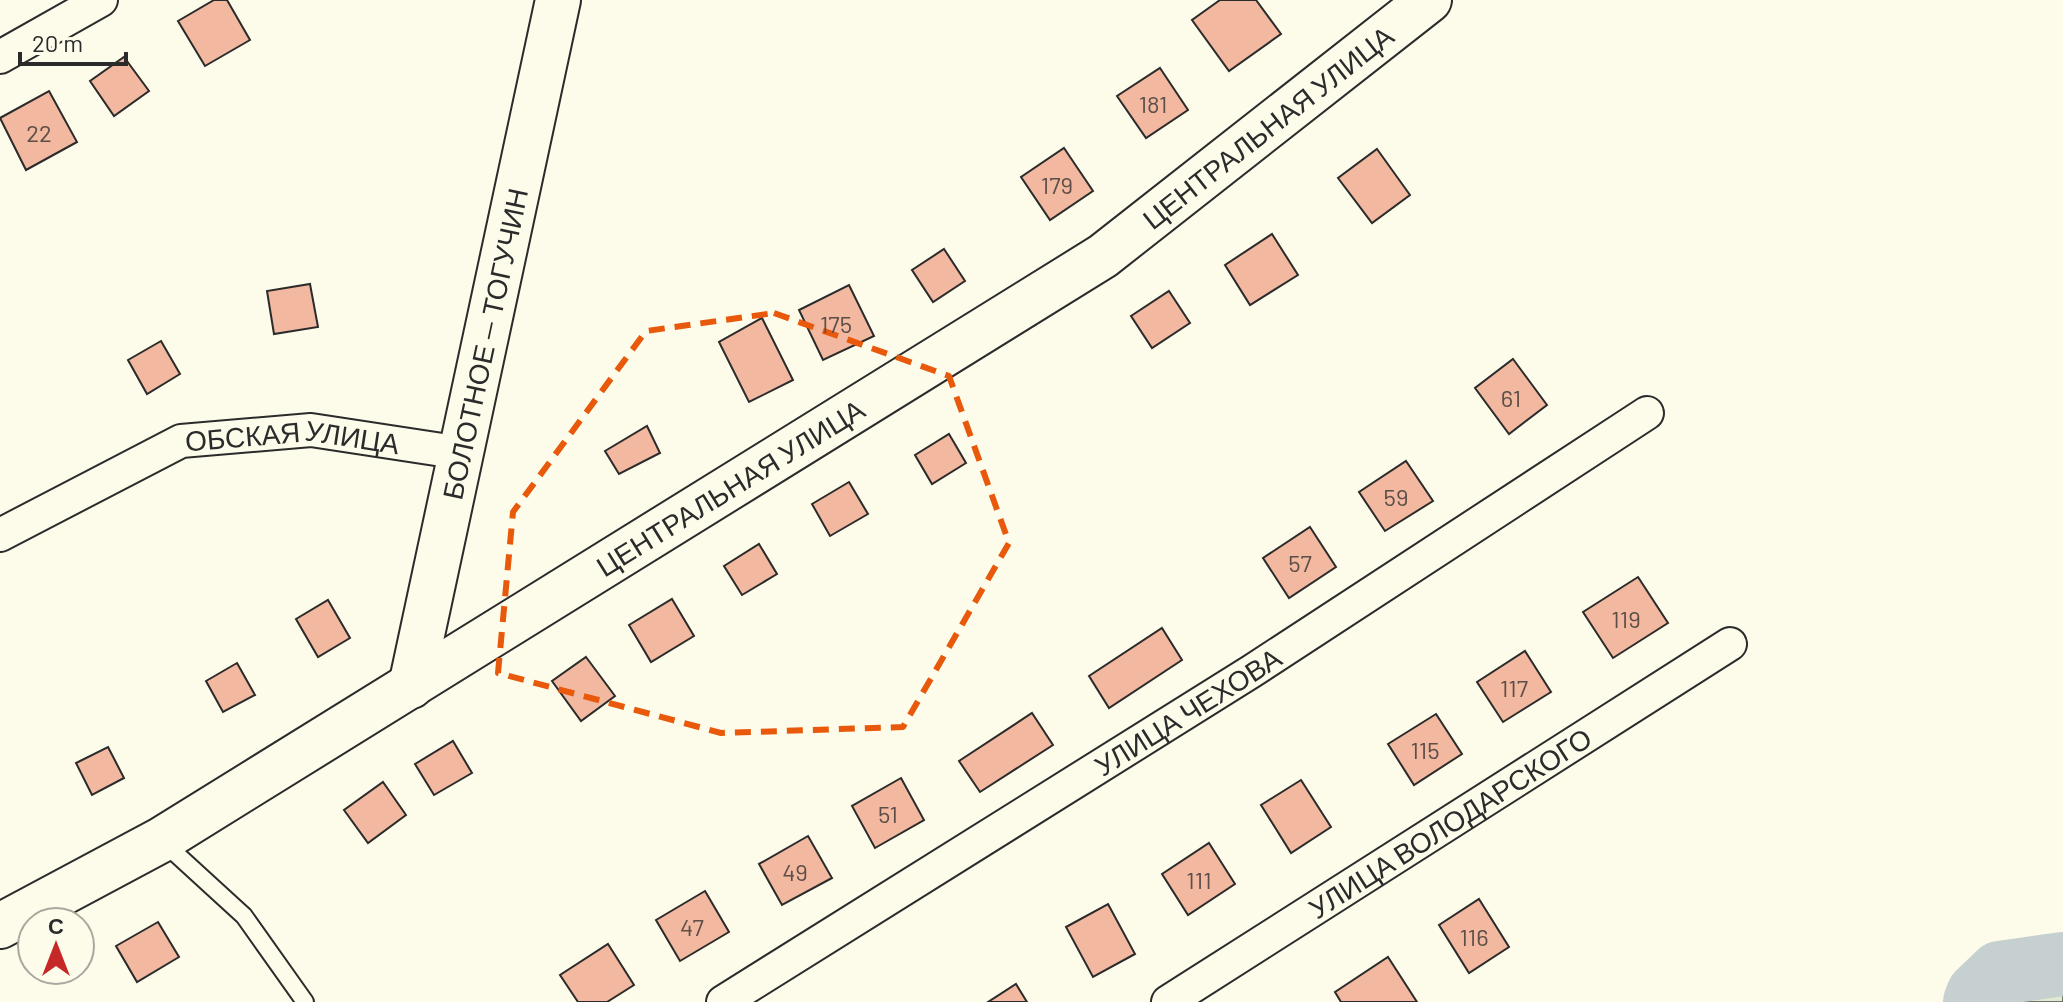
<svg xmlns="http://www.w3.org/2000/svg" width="2063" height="1002" font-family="Barlow,sans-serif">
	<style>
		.green { fill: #deebd1; stroke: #74746e; stroke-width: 2 }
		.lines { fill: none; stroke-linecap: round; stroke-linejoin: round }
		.river { stroke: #c7d0d0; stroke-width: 64 }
		.building { fill: #f2b8a0; stroke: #2b2b2b; stroke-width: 2 }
		.lane-casing { stroke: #2b2b2b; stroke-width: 20 }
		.street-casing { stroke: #2b2b2b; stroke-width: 36 }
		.secondary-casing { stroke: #2b2b2b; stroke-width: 48 }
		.lane { stroke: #fdfbea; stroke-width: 16 }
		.street { stroke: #fdfbea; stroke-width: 32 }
		.secondary { stroke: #fdfbea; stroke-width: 44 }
		.marked { fill: none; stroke: #e8590c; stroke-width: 6; stroke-dasharray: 16 10; stroke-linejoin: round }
		.labels { text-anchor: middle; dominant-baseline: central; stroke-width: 6; stroke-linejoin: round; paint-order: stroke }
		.number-label { font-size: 24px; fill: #5d4e48 }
		.street-label { font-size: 28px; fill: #2b2b2b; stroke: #fdfbea }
	</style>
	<rect width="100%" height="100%" fill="#fdfbea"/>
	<polygon class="green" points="2063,964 2063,1002 1975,1002 1978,994 2000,973"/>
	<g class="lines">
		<polyline class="river" points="1975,1002 1978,994 2000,973 2063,964"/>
	</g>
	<g class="building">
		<polygon points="214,0 227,0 250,40 205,66 178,21"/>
		<polygon points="1220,0 1256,0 1281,34 1229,71 1192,20"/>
		<polygon points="124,57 149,91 114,116 90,81"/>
		<polygon points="1160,68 1188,110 1146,138 1117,96"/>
		<polygon points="49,91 77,142 26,170 0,118"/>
		<polygon points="1064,148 1093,191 1050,220 1021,177"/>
		<polygon points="1377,149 1410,195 1372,223 1338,178"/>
		<polygon points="1272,234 1298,275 1250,305 1225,265"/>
		<polygon points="944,249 965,281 933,302 912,270"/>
		<polygon points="310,284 318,327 274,334 267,291"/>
		<polygon points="849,285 874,336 823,360 799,310"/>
		<polygon points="1169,291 1190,323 1152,348 1131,316"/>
		<polygon points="762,318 793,380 749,402 719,342"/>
		<polygon points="161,341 180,374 147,394 128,360"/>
		<polygon points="1513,359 1547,405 1509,434 1475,388"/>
		<polygon points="647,426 660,453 619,474 605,451"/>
		<polygon points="949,434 966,463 932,484 915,455"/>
		<polygon points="1406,461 1433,501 1385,531 1359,492"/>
		<polygon points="849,482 868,514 830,536 812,504"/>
		<polygon points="1310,527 1336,567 1289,598 1263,558"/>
		<polygon points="759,544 777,574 742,595 724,566"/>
		<polygon points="1638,577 1668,623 1613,658 1583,612"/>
		<polygon points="672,599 694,636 651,662 629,625"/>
		<polygon points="328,600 350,638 318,657 296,619"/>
		<polygon points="1162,628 1182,660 1109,708 1089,676"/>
		<polygon points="1525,651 1551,692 1503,722 1477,682"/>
		<polygon points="586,657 615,696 581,721 552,681"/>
		<polygon points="237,663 255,695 223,712 206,681"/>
		<polygon points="1032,713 1053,745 980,792 959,761"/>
		<polygon points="1436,714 1462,754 1414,785 1388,744"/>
		<polygon points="453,741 472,773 434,795 415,764"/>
		<polygon points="108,747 124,778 92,795 76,763"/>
		<polygon points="901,778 924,820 875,848 852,806"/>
		<polygon points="1301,780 1331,827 1291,853 1261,805"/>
		<polygon points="383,782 406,815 368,843 344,810"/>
		<polygon points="808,836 832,878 782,905 759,864"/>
		<polygon points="1209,843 1235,884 1188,915 1162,874"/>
		<polygon points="705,891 729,932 680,961 656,920"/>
		<polygon points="1479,899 1509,947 1469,973 1439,925"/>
		<polygon points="1108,904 1135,954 1093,977 1066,927"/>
		<polygon points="158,922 179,957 137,982 116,946"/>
		<polygon points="608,944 634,985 607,1002 578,1002 560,975"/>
		<polygon points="1388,957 1417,1002 1341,1002 1335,992"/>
		<polygon points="1016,984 1027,1002 988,1002"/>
	</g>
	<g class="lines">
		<defs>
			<polyline id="lane" points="162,841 244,916 305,1002"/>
			<g id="street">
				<polyline points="0,57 101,0"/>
				<path id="s1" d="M 0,535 L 181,441 L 311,430 L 462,453"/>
				<path id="s2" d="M 723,1002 L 1252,671 L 1647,413"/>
				<path id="s3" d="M 1168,1002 L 1730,644"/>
			</g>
			<g id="secondary">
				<path id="s4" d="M 411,686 L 558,0"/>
				<path id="s5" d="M 0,926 L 161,840 L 1103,256 L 1429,0"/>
			</g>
		</defs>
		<use href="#lane" class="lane-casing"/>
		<use href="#street" class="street-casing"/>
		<use href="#secondary" class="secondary-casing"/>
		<use href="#lane" class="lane"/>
		<use href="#street" class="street"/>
		<use href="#secondary" class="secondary"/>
	</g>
	<path class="marked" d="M 774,313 L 949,376 L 1009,543 L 903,727 L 721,733 L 498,673 L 513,512 L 646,331 Z"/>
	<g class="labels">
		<g class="number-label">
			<text x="1153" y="103">181</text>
			<text x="39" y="132">22</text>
			<text x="1057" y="184">179</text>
			<text x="836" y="323">175</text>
			<text x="1511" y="397">61</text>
			<text x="1396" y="496">59</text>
			<text x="1300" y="562">57</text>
			<text x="1626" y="618">119</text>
			<text x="1514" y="687">117</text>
			<text x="1425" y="749">115</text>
			<text x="888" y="813">51</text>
			<text x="795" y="871">49</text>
			<text x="1199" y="879">111</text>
			<text x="692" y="926">47</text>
			<text x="1474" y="936">116</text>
		</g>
		<g class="street-label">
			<text stroke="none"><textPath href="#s5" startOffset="1500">ЦЕНТРАЛЬНАЯ УЛИЦА</textPath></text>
			<text stroke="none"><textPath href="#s4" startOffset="350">БОЛОТНОЕ — ТОГУЧИН</textPath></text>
			<text stroke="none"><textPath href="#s1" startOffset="316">ОБСКАЯ УЛИЦА</textPath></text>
			<text stroke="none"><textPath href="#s5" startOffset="852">ЦЕНТРАЛЬНАЯ УЛИЦА</textPath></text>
			<text stroke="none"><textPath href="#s2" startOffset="548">УЛИЦА ЧЕХОВА</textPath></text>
			<text stroke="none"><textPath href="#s3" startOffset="334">УЛИЦА ВОЛОДАРСКОГО</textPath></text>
		</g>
	</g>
	<g transform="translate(56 946)"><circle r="38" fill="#fdfbea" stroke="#a9a89e" stroke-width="2"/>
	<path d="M0-6L14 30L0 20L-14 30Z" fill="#c62828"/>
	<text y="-12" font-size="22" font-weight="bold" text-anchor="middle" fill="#2b2b2b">С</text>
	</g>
	<path d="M20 52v12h106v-12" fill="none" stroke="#2b2b2b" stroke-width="4"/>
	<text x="32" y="52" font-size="24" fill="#2b2b2b" stroke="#fdfbea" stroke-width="6" paint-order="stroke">20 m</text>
</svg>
